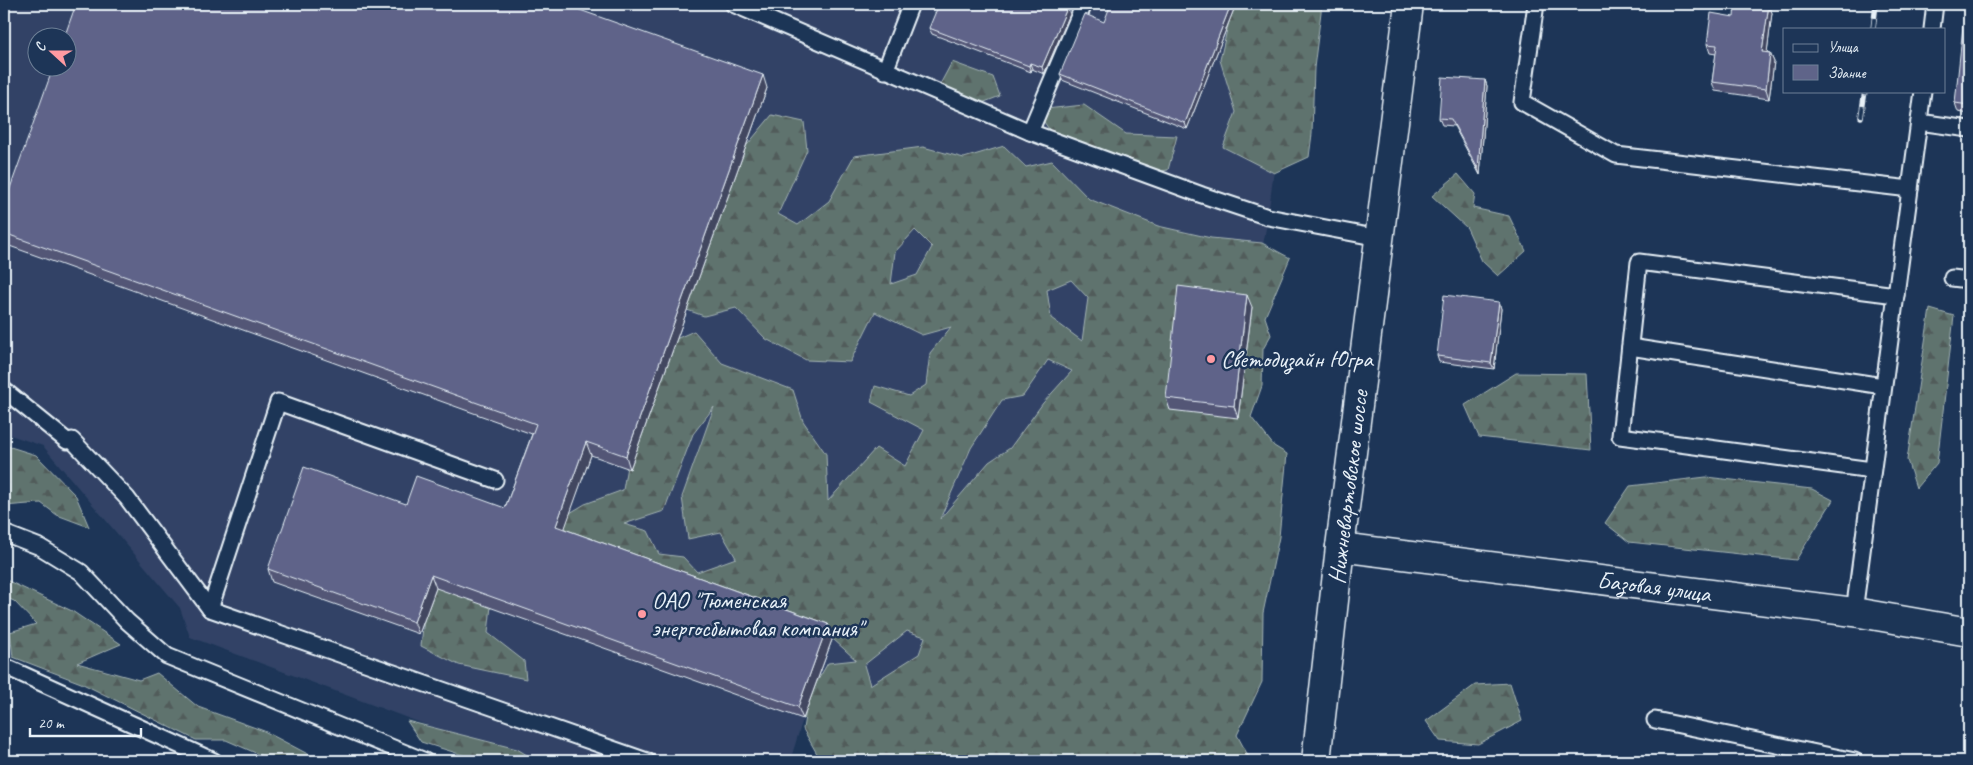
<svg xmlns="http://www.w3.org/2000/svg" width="1973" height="765" font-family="Caveat,sans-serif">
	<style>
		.built { fill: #314366; fill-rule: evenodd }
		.forest { fill: url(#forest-firs); stroke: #a3b2b3; fill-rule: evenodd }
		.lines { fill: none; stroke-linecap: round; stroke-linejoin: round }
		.lane-casing { stroke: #e8f1f8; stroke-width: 19 }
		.street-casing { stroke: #e8f1f8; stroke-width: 31 }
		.secondary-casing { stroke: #e8f1f8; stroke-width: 31 }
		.lane { stroke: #1d3557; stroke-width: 15 }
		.street { stroke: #1d3557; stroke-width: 28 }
		.secondary { stroke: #1d3557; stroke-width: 28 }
		.rail-casing { stroke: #e8f1f8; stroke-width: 5.5 }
		.rail { stroke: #1d3557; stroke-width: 4; stroke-dasharray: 11; stroke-linecap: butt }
		.wall { fill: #525676; stroke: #e8f1f8 }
		.shaded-wall { fill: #424660; stroke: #e8f1f8 }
		.building { fill: #5f6489; stroke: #e8f1f8 }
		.poi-dot { fill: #ff9aa2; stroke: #1d3557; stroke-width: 2 }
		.labels { text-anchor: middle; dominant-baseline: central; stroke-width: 5; stroke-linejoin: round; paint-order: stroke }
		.poi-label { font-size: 24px; fill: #e8f1f8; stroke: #1d3557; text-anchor: start }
		.street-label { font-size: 24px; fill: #e8f1f8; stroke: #1d3557 }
	</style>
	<defs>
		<pattern id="forest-firs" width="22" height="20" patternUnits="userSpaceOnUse" patternTransform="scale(1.25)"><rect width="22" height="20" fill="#5e736e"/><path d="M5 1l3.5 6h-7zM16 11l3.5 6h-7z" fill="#515b5a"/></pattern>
	</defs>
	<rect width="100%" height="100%" fill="#1d3557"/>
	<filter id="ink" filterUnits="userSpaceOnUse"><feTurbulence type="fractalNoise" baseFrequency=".02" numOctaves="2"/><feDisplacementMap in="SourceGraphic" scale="10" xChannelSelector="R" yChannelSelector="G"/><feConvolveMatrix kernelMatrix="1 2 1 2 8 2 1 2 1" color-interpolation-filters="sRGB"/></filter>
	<g filter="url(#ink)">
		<path class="built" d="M 4,4 L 1295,4 L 1268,217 L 1252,307 L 860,741 L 803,719 L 790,761 L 523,761 L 190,637 L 180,608 L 43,446 L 4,433 ZM 38,38 L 68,38 L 68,68 L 38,68 Z"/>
		<g class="forest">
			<polygon points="1233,4 1322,4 1314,68 1312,134 1309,157 1274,173 1223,147 1236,112 1220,60"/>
			<polygon points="952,62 993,77 1000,96 964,110 937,90"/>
			<polygon points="1084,105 1126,134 1177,136 1168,170 1131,175 1063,150 1036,110"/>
			<path d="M 772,115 L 804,122 L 807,150 L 778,214 L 798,225 L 829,201 L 854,156 L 923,147 L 964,158 L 1004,146 L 1026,167 L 1052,161 L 1089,199 L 1158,226 L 1211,238 L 1262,243 L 1290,258 L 1265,317 L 1271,335 L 1263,349 L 1262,386 L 1251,417 L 1274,446 L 1287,454 L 1279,537 L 1263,613 L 1262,682 L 1237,735 L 1251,761 L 826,761 L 820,759 L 803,729 L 808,697 L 828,663 L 856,660 L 821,628 L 699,606 L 553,523 L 585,504 L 623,490 L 630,448 L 671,341 L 694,331 L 722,363 L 793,390 L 803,421 L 826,454 L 828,501 L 876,448 L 905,466 L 924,430 L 871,402 L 875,386 L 909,396 L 926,385 L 930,353 L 951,327 L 922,335 L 875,312 L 850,362 L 806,360 L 766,339 L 736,308 L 704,316 L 673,305 L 738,156 ZM 915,230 L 932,247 L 917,275 L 891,284 L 895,252 ZM 1071,280 L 1088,298 L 1082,341 L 1051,318 L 1047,290 ZM 1048,360 L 1072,371 L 1043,403 L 1010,448 L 989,462 L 940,519 L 971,448 L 1002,400 L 1023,396 ZM 714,407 L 682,497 L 688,539 L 721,532 L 736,558 L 697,572 L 683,557 L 659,554 L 648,531 L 624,524 L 664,511 L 693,434 ZM 907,631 L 925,637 L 919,654 L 870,685 L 864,665 Z"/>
			<polygon points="1458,174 1475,194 1473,208 1509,216 1526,251 1498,276 1482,261 1467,228 1432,196"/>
			<polygon points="1930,309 1954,316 1937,463 1916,488 1907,460"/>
			<polygon points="1516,373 1587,374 1591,450 1479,437 1465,405"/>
			<polygon points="4,445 36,455 76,496 89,527 57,515 41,503 4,506"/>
			<polygon points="1706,477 1812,489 1833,500 1796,560 1629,542 1605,523 1630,486"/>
			<polygon points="450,571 493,588 488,633 524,661 526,679 459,665 421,646 426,600"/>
			<polygon points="4,579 72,611 121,644 77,663 139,680 157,673 198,707 264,731 321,761 274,761 226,740 196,740 81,683 13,657 10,632 36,624 14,601 4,597"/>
			<polygon points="1510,683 1522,721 1478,744 1440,741 1426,721 1475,685"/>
			<polygon points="407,721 517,749 537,761 482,761 421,742"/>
		</g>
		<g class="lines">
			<defs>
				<g id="lane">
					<polyline points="733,4 1030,132 1202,195 1268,217 1379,238"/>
					<polyline points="1536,4 1522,102 1616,155 1910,189"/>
					<polyline points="1932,29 1935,4"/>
					<polyline points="885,71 911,4"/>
					<polyline points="1919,122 1969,129"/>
					<polyline points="1030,132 1084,4"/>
					<polyline points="1952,278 1969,280"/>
					<polyline points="1630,347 1883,386"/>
					<polyline points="4,390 67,441 72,440 127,498 210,609 647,761"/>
					<polyline points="1872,470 1620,436 1639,262 1896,295"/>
					<polyline points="4,533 40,547 81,572 127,621 167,656 425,761"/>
					<polyline points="210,609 278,402 495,480"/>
					<polyline points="1854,612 1923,91"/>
					<polyline points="4,666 214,761"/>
					<polyline points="1655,720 1855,761"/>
				</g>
				<polyline id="street" points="1340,547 1409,4"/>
				<g id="secondary">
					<path id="s1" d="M 1316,761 L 1340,547 L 1854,612 L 1969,632"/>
				</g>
			</defs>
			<use href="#lane" class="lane-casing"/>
			<use href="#street" class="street-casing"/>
			<use href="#secondary" class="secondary-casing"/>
			<use href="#lane" class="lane"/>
			<use href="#street" class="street"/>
			<use href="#secondary" class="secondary"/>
			<defs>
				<g id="rail">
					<polyline points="1873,29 1876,4"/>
					<polyline points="1861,117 1865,91"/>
				</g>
			</defs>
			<use href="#rail" class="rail-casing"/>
			<use href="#rail" class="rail"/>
		</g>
		<g class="wall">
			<polygon points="1236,4 1187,129 1062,80 1060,74 1104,22"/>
			<polygon points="1769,4 1772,13 1767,52 1770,53 1774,62 1769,99 1715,91 1712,82 1716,54 1710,53 1707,44 1734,17"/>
			<polygon points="1067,8 1070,14 1044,74 1032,69 1031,72 932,34 929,28"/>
			<polygon points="1969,26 1969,114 1958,112 1955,103"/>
			<polygon points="1485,80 1487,86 1480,175 1454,126 1442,125 1439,118"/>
			<polygon points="767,88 630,469 591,455 564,529 828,624 833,637 803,719 436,588 419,634 272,582 268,569 406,504 505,508 532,434 4,244 4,205"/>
			<polygon points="1499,302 1501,309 1494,369 1439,362 1437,356"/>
			<polygon points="1252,307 1238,418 1170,410 1166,398"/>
		</g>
		<g class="shaded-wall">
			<polygon points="1231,4 1236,4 1187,129 1185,123"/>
			<polygon points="1769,4 1772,13 1766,61 1762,52"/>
			<polygon points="1067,8 1070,14 1044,74 1042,67"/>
			<polygon points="1770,53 1774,62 1769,99 1766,89"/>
			<polygon points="1030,63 1032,69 1031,72 1029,66"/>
			<polygon points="763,75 767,88 630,469 626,456"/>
			<polygon points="1485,80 1487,86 1480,175 1478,169"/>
			<polygon points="1247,295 1252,307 1238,418 1234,406"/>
			<polygon points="1499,302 1501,309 1494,369 1491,363"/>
			<polygon points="586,442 591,455 561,539 556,526"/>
			<polygon points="431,575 436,588 419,634 414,622"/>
			<polygon points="828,624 833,637 803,719 798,707"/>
		</g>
		<g class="building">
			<polygon points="76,4 563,4 763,75 626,456 586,442 556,526 828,624 798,707 431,575 414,622 268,569 304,467 406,504 416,476 505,508 536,424 4,233 4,205 53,68 68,68 68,38 64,38"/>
			<polygon points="939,4 1057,4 1067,8 1042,67 1030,63 1029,66 929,28"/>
			<polygon points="1111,4 1231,4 1185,123 1060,74 1085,14 1104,22"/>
			<polygon points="1735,4 1769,4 1762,52 1770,53 1766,89 1712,82 1717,45 1707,44 1711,13 1734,17"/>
			<polygon points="1963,26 1969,26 1969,105 1955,103"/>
			<polygon points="1442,77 1485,80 1478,169 1451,119 1439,118"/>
			<polygon points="1178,286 1247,295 1234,406 1166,398"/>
			<polygon points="1444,295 1499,302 1491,363 1437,356"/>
		</g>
	</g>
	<g class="poi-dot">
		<circle cx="1211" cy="359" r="5"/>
		<circle cx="642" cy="614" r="5"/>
	</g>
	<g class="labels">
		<g class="poi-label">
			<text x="1221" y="359">Светодизайн Югра</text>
			<text x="652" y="600">ОАО "Тюменская<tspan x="652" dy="28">энергосбытовая компания"</tspan></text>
		</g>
		<g class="street-label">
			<text transform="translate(1348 487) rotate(-83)">Нижневартовское шоссе</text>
			<text stroke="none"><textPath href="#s1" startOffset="532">Базовая улица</textPath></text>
		</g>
	</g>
	<rect width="1973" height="765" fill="none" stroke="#1d3557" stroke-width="20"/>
	<rect x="10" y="10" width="1953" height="745" fill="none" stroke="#e8f1f8" stroke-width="2" filter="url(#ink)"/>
	<rect x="1783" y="28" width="162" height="65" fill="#1d3557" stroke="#6e8097"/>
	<rect x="1793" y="44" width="25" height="8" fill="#1d3557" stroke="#6e8097"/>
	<text x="1828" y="52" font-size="15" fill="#e8f1f8">Улица</text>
	<rect x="1793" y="65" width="25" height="15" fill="#5f6489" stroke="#6e8097"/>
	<text x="1828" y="78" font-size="15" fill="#e8f1f8">Здание</text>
	<g transform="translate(52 52) rotate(291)"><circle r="24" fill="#1d3557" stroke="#6e8097"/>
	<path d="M0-4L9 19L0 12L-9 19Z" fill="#ff9aa2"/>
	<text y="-8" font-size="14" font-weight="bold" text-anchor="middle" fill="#e8f1f8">С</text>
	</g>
	<path d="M30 728v8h111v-8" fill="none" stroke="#e8f1f8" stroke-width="2.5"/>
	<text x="38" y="728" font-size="15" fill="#e8f1f8" stroke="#1d3557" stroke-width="4" paint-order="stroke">20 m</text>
</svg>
